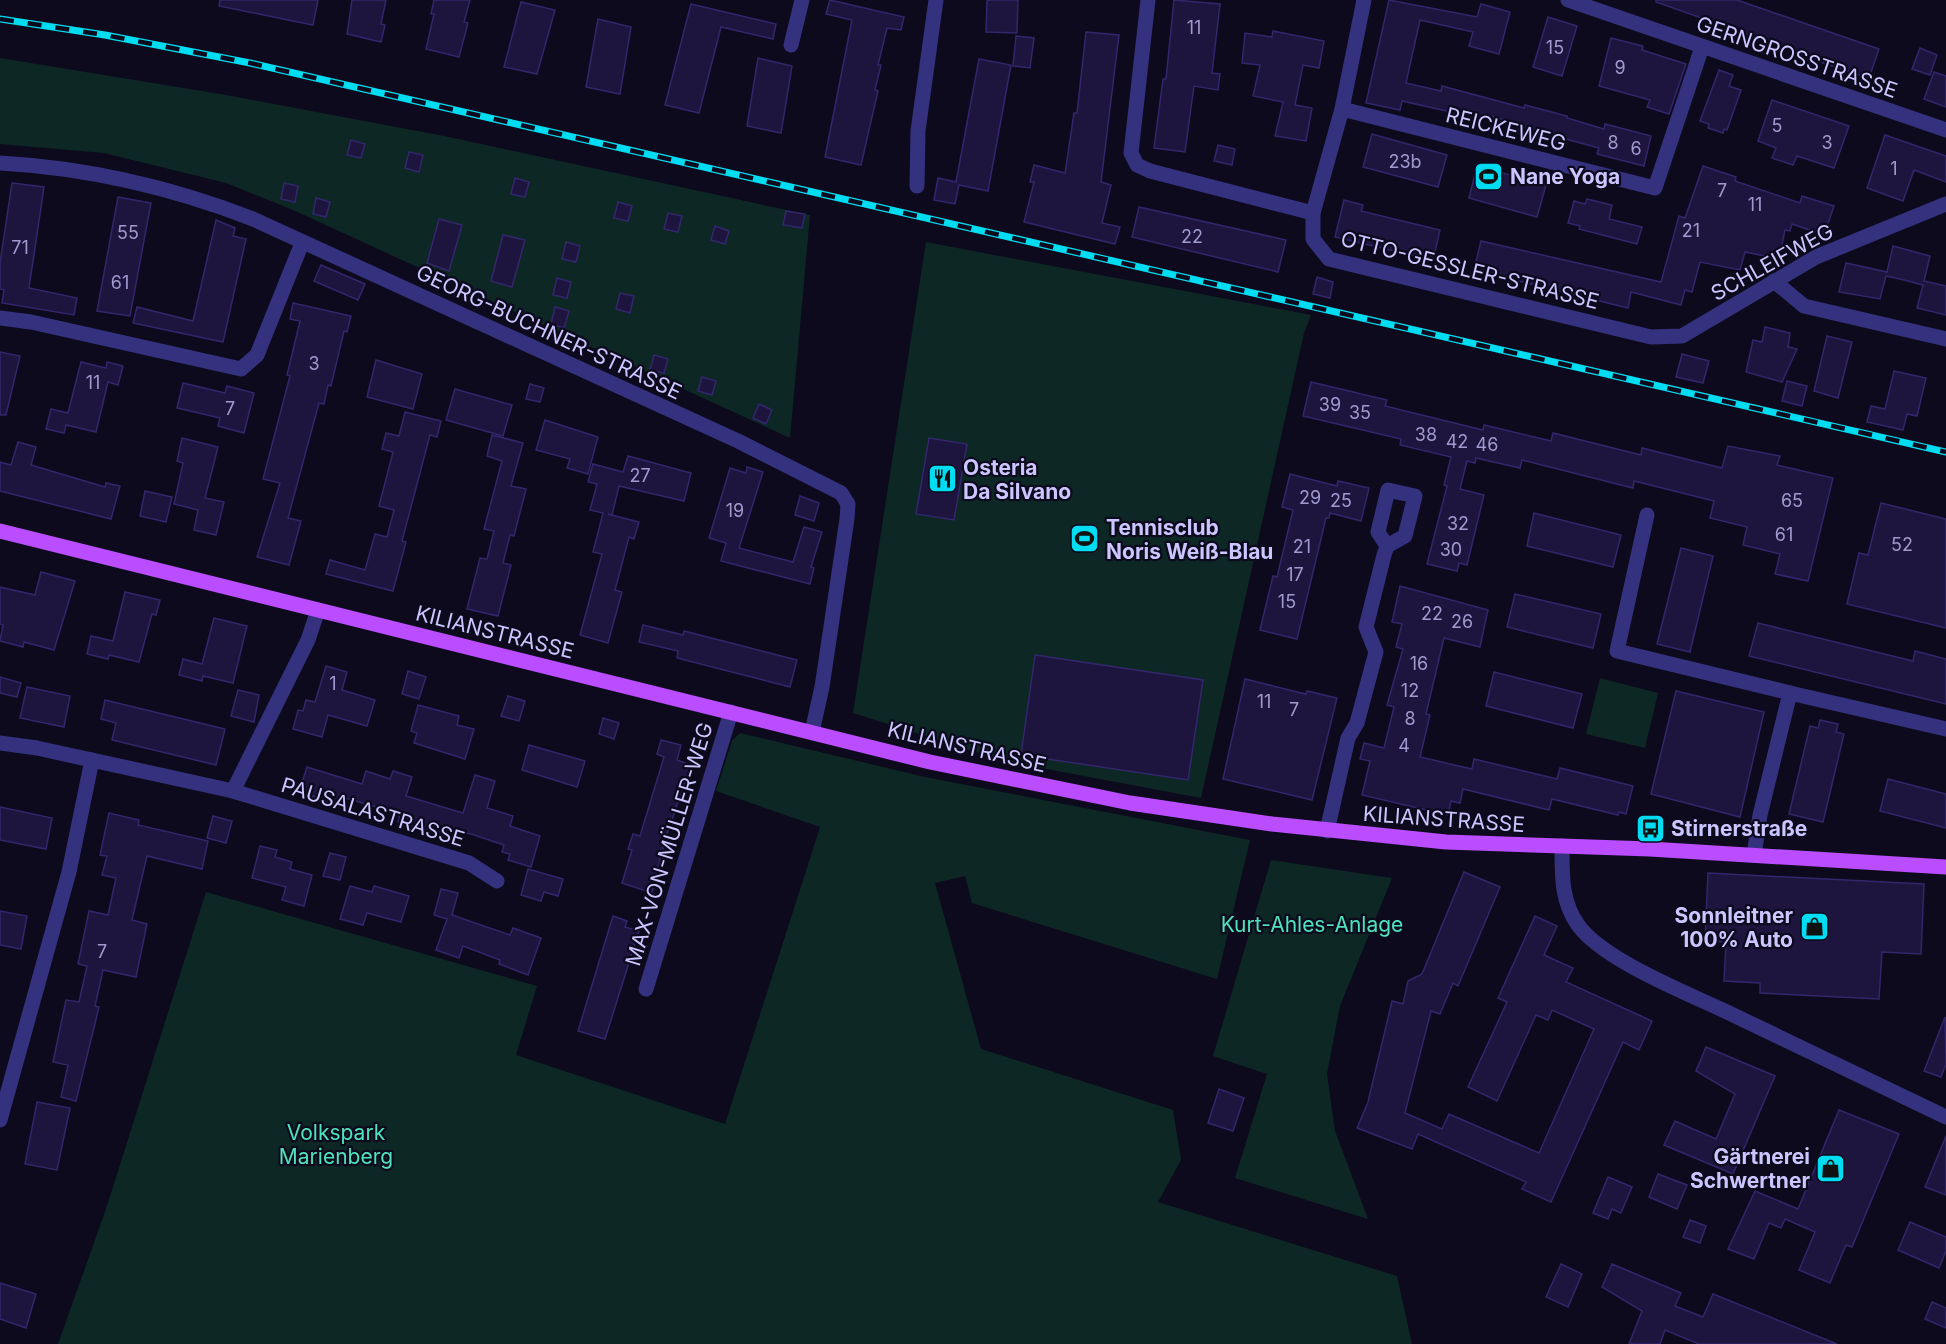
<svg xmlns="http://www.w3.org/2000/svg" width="1946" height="1344" font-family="Inter,sans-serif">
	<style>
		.green { fill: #0d2725 }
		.building { fill: #1d153e; stroke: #33266c; stroke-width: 1.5 }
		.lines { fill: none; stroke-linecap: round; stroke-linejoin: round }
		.minor { stroke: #34327e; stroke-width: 15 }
		.major { stroke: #ba4dff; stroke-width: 15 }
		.rail-casing { stroke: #00dcf1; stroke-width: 7 }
		.rail { stroke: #0d0a1d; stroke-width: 4.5; stroke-dasharray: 14; stroke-linecap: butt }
		.labels { text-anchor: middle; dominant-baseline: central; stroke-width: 4.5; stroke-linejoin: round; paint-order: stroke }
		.number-label { font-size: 18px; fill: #a09acf }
		.street-label { font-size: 21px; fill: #cbc6ff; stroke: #0d0a1d }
		.poi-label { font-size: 21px; font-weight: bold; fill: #cbc6ff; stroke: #0d0a1d; text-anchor: start }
		.park-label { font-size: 21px; fill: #4de4bc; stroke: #0d0a1d }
	</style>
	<rect width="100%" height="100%" fill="#0d0a1d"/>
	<g class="green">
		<polygon points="0,58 226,95 444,136 810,215 790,438 293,210 226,183 104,153 0,144"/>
		<polygon points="926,242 1311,315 1304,333 1201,798 1004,761 853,713"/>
		<polygon points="1600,678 1658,693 1645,748 1586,734"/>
		<polygon points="740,733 925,777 1250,840 1217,979 972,903 965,876 935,883 981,1049 1173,1110 1181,1160 1158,1202 1397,1276 1412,1344 58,1344 107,1206 206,892 537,986 516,1055 725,1124 820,827 716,791 732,741"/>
		<polygon points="1271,860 1392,878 1340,1006 1327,1074 1335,1131 1368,1219 1235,1178 1267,1074 1213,1056"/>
	</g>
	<g class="building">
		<polygon points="220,0 318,0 313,25 219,6"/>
		<polygon points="352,0 386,0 381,24 385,25 381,42 347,34"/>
		<polygon points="434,0 470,0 464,22 468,23 459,57 426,49 434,14 431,14"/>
		<polygon points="830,0 904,17 901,30 887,28 878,65 881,65 875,90 878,91 861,165 825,157 852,20 826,14"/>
		<polygon points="990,0 1018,0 1017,33 986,32 987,1"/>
		<polygon points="1174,0 1220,4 1212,73 1220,74 1218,90 1194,86 1185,152 1154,148 1163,79 1166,79"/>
		<polygon points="1389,0 1477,17 1481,4 1510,12 1499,54 1469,46 1473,32 1420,20 1406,83 1441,91 1442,86 1524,108 1525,105 1567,116 1567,118 1604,129 1605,124 1651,136 1644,166 1597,154 1599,148 1562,138 1560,144 1517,133 1520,124 1483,114 1480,124 1450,116 1451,112 1402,101 1400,110 1366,103"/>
		<polygon points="1656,0 1737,0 1879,49 1869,78 1805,57 1806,55 1656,2"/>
		<polygon points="521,2 555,10 537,74 504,67"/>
		<polygon points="691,4 776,24 773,39 721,27 699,113 665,105"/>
		<polygon points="1548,17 1577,26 1562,76 1533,67"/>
		<polygon points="598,19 631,27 620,94 586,87"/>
		<polygon points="1273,31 1324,41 1319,68 1303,65 1295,105 1312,108 1306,141 1275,136 1283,102 1253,96 1260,65 1242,63 1245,33 1272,37"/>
		<polygon points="1086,32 1119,35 1101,182 1111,185 1102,223 1120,227 1115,244 1024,222 1034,182 1030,182 1034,165 1065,173 1074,113 1077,113"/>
		<polygon points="1016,36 1034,38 1030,68 1013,66"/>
		<polygon points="1611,38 1643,46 1642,50 1686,64 1669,114 1647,107 1650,100 1599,86"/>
		<polygon points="1920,48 1937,55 1930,75 1912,69"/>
		<polygon points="758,58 792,66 781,133 747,126"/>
		<polygon points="979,59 1011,65 988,191 959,185 955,204 934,200 938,178 956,182"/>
		<polygon points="1719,70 1733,75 1729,86 1741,90 1727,130 1724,129 1723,133 1708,128 1709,124 1700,121"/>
		<polygon points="1934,72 1946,76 1946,107 1924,99"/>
		<polygon points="1772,100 1849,126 1834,168 1797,156 1793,165 1772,158 1776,148 1758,141"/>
		<polygon points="1372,134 1447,155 1438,187 1363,167"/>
		<polygon points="1885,135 1946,156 1946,182 1914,170 1903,201 1867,188"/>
		<polygon points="351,140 365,144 361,158 347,155"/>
		<polygon points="1218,145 1235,149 1232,165 1214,161"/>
		<polygon points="409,152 423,155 419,172 405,168"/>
		<polygon points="1477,166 1546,185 1537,217 1469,198"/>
		<polygon points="1703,166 1736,177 1735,181 1800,203 1802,196 1834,206 1824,235 1792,224 1790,231 1785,230 1779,259 1745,252 1740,270 1700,262 1692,292 1685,290 1681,305 1631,292 1628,308 1474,270 1481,241 1661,282 1679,216 1685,218"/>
		<polygon points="515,178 529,182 525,197 511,194"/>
		<polygon points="12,183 44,187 29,288 77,298 74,315 2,303 4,290 0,289 0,263"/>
		<polygon points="284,183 298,186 295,202 281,199"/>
		<polygon points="118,197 151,203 130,316 97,311"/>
		<polygon points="316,198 330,202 326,217 313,214"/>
		<polygon points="1587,199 1612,205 1609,219 1642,227 1637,244 1579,229 1580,226 1568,223 1574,201 1585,204"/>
		<polygon points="1344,200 1363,205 1361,211 1440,230 1433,260 1335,237"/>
		<polygon points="618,202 632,206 628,221 614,218"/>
		<polygon points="1139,207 1286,240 1278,272 1132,237"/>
		<polygon points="786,211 805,214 802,228 783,225"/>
		<polygon points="668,213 682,216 678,232 664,229"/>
		<polygon points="439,219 462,225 449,271 427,263"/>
		<polygon points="216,220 235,228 233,236 246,239 223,342 133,323 137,307 193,321"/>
		<polygon points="715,226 729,231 725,244 711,240"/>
		<polygon points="503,235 525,240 512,287 491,281"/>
		<polygon points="566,242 580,246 576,262 562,259"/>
		<polygon points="1893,246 1930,256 1924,281 1946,286 1946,315 1917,308 1923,285 1904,280 1886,276 1880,299 1839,292 1846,263 1887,272"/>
		<polygon points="321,265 365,284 358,300 314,281"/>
		<polygon points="1317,277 1333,282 1330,298 1313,294"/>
		<polygon points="557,278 571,282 567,298 553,295"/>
		<polygon points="620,293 634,296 630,313 616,309"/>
		<polygon points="293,303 351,316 347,332 344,331 331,386 328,385 324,404 319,403 288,518 301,521 289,565 257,557 280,483 263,479 290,376 287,375 300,321 290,319"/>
		<polygon points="555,307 569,311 564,328 551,324"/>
		<polygon points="1765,327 1790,333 1788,347 1797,349 1782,382 1746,372 1753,340 1762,342"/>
		<polygon points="1827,336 1852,342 1838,398 1814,391"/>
		<polygon points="0,352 20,356 6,415 0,415"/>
		<polygon points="1682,354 1709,361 1703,383 1676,377"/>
		<polygon points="654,355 668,359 664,373 650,370"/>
		<polygon points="376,360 422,374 413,409 367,397"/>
		<polygon points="81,362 106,368 107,362 123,366 118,385 108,382 96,432 66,425 64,433 46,429 51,409 68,413"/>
		<polygon points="1894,371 1926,378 1917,416 1907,414 1903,430 1867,422 1871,406 1885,409"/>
		<polygon points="702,377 716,381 712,395 698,391"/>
		<polygon points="1787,381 1807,386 1802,406 1782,401"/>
		<polygon points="1311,382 1387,400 1385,406 1483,430 1484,425 1551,441 1553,433 1641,455 1642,448 1722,468 1728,446 1780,456 1777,465 1833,478 1808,581 1775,574 1780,554 1743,545 1747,527 1710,518 1714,501 1634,481 1633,488 1522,460 1520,468 1476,458 1475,463 1467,461 1460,489 1484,495 1467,565 1459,563 1457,571 1427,564 1447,486 1444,485 1451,457 1400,445 1401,439 1303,416"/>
		<polygon points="183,383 225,393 227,386 254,393 244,433 218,426 220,418 177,408"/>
		<polygon points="530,384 544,388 540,402 526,399"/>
		<polygon points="455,389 512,405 503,436 446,420"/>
		<polygon points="759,404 772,410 766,424 753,418"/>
		<polygon points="405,412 441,421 437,437 430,435 402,541 406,542 393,591 326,574 330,560 365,570 375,534 387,537 394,510 379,506 393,452 382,449 386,433 399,436"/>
		<polygon points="545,420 598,437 588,474 567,468 570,459 536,450"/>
		<polygon points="492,435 523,443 511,486 526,489 514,536 510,535 503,563 511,565 498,616 467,609 480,558 487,559 494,531 484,529 502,461 487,456"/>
		<polygon points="182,438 218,447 205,498 224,502 216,535 194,530 198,510 174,504 183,463 177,461"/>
		<polygon points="929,438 967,444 954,520 916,514"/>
		<polygon points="18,442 36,447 31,465 105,487 106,483 120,486 111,519 0,491 0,462 11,465"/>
		<polygon points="628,456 691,473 684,501 619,486 612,515 608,514 639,522 634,539 629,537 615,590 622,592 608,643 580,635 602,554 593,552 603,513 590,510 597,484 588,482 593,464 623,472"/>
		<polygon points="747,467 763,472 739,548 793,562 804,527 822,532 811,567 814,568 810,584 721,561 726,543 709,538 730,468 746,473"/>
		<polygon points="1290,474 1337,486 1338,481 1369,488 1361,521 1330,513 1329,518 1326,518 1297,639 1260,630 1273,576 1277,577 1293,510 1282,507"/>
		<polygon points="145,491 172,497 166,522 140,516"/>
		<polygon points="800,496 819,503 814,521 795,515"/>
		<polygon points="1881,503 1946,519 1946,628 1847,604 1859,553 1868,555"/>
		<polygon points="1534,513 1621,535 1613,567 1527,546"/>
		<polygon points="1681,548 1713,556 1690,652 1657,644"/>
		<polygon points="41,572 75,581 54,650 24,642 23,647 0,641 3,625 0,624 0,587 35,595"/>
		<polygon points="1400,586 1488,610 1480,647 1444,638 1426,714 1430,715 1420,757 1472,769 1474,759 1557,779 1560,768 1633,786 1626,814 1619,812 1618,815 1552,799 1549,810 1463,789 1460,803 1451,801 1448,815 1362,795 1370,761 1360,759 1364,743 1384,748 1394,707 1387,705 1403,649 1396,647 1402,624 1392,622"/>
		<polygon points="125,592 160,600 156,615 152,614 139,662 109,655 108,659 87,654 91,636 113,641"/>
		<polygon points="1515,594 1601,614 1593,648 1507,627"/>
		<polygon points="214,618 247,626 233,683 203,676 202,681 179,675 183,659 202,664"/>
		<polygon points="1758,623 1913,661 1915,651 1946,659 1946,704 1749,656"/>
		<polygon points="643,625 683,635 684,631 797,660 790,687 677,658 678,651 639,642"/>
		<polygon points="1035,655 1203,680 1188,780 1021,755"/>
		<polygon points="326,666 347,672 342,690 375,700 367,726 328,715 322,737 293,729 298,710 303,711 306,700 315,702"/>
		<polygon points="408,671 426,677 419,699 402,694"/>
		<polygon points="1494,672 1582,694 1573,728 1486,706"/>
		<polygon points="0,677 21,683 17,697 0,693"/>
		<polygon points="1245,679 1306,694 1307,691 1337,698 1312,800 1223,779"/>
		<polygon points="27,687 70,696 64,727 20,718"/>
		<polygon points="238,690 259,695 254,722 231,716"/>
		<polygon points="1676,691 1764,712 1740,817 1651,794"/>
		<polygon points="508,696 525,701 519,721 501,716"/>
		<polygon points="105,700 225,729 216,765 112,740 116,723 101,719"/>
		<polygon points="418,705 459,716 457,725 474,729 465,759 414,743 417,733 411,731"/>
		<polygon points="603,718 619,723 614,739 599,734"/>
		<polygon points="1820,720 1838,724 1836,732 1844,734 1823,822 1789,814 1810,726 1818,728"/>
		<polygon points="661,740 681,745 677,760 691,765 665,840 652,893 622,883 632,850 628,849 633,834 640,836 664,757 657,754"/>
		<polygon points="529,745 585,761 577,787 522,770"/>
		<polygon points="307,767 362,784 366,771 390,779 393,771 412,777 406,796 463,813 475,775 495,781 487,808 513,816 510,826 540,836 531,867 508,860 510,854 502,852 504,845 474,835 448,828 445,836 398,822 400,814 339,796 337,804 299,792"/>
		<polygon points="1888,779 1946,794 1946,828 1880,811"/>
		<polygon points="0,807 52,818 46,849 0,840"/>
		<polygon points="109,813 139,820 138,825 208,841 202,869 147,856 132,920 147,924 136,977 103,970 95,1006 99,1007 76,1101 61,1097 68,1065 53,1062 66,1000 79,1002 87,966 78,964 89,911 108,915 116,878 102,875 107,856 100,855"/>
		<polygon points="213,816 232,821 226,843 207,838"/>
		<polygon points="260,846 277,850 275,857 292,862 290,869 312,875 304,906 282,900 286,887 252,878"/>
		<polygon points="330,853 346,857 340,880 323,876"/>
		<polygon points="528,869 563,879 558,896 544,892 541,901 521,895"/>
		<polygon points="1464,872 1500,887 1458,986 1453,983 1440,1014 1431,1011 1405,1113 1442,1129 1449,1114 1539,1153 1594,1029 1552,1010 1548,1020 1536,1015 1497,1101 1468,1087 1507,1002 1498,998 1535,916 1557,926 1544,955 1573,968 1566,982 1652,1021 1639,1050 1623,1042 1551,1202 1522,1189 1526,1182 1418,1134 1412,1149 1357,1128 1368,1102 1392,1001 1403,1004 1408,981 1422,974"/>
		<polygon points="1708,873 1924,884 1921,954 1882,952 1879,999 1760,993 1760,983 1724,981 1726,942 1705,941"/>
		<polygon points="350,886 372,892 374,886 409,896 401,922 367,913 363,925 340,919"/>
		<polygon points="441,889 458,893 452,915 510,935 513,928 541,938 528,975 499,964 500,960 463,946 459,958 436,950 447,919 434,915"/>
		<polygon points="0,911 27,916 21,949 0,945"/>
		<polygon points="613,916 627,921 625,927 639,931 605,1039 578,1031"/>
		<polygon points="1945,1017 1946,1064 1941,1077 1924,1071"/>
		<polygon points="1706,1047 1775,1076 1733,1174 1664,1145 1675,1121 1716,1139 1735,1094 1696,1071"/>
		<polygon points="1219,1089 1244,1098 1233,1131 1208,1123"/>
		<polygon points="37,1102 70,1108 57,1170 25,1164"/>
		<polygon points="1839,1110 1899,1134 1852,1247 1846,1245 1830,1283 1799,1270 1815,1232 1785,1219 1781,1228 1769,1223 1754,1259 1728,1249 1755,1191 1798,1209"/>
		<polygon points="1946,1136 1946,1195 1925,1187"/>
		<polygon points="1658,1174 1687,1185 1677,1209 1649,1197"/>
		<polygon points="1608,1177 1632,1187 1621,1213 1612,1209 1608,1219 1593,1213"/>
		<polygon points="1690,1220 1706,1226 1700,1243 1683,1237"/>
		<polygon points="1910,1222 1946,1237 1946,1251 1939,1268 1898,1250"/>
		<polygon points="1561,1264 1582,1274 1568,1307 1546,1297"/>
		<polygon points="1612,1264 1681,1293 1675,1306 1703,1317 1713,1294 1837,1344 1699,1344 1665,1330 1660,1344 1629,1344 1642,1311 1602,1287"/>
		<polygon points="0,1283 36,1294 26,1328 0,1319"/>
		<polygon points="1932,1302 1946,1308 1946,1328 1925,1319"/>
	</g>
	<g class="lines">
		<g class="minor">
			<polyline points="1148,0 1131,153 1137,165 1150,171 1313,213"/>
			<polyline points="1364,0 1342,109 1313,213 1313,239 1329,259 1651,337 1682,336 1816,257 1946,204"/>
			<polyline points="1568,0 1946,130"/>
			<polyline points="791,45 802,0"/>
			<polyline points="1342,109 1655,188 1702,47"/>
			<path d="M 0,163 C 88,168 171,187 253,219 L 738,441 L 841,493 L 848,504 L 847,519 L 822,687 L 812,732"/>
			<polyline points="917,186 918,131 936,0"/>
			<polyline points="1774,281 1804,306 1946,339"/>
			<polyline points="0,318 31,322 241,369 257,355 302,243"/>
			<polyline points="1647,515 1617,651 1790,693"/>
			<polyline points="0,743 37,748 233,791 308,640 318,610"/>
			<polyline points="233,791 469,863 497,881"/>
			<polyline points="1327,831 1348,738 1357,723 1376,652 1366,627 1384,555 1387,546 1405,536 1415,496 1388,490 1378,532 1387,546"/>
			<path d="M 1562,846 C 1562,875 1561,901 1578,925 C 1603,960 1687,993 1727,1012 C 1800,1047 1873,1082 1946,1117"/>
			<polyline points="1754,855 1760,815 1790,693 1946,729"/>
			<polyline points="646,989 731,712"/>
			<polyline points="0,1120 69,872 92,760"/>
		</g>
		<polyline class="major" points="0,531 930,762 1130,803 1272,824 1446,842 1650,849 1946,867"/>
		<defs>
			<polyline id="rail" points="0,19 105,35 250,63 1946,452"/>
		</defs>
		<use href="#rail" class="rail-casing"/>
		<use href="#rail" class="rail"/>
	</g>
	<defs>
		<symbol id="stadium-square" viewBox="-11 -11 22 22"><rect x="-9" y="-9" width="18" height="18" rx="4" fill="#00dcf1" stroke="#0d0a1d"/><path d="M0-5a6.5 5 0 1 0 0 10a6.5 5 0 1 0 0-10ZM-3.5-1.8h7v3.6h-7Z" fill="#111"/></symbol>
		<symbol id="restaurant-square" viewBox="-11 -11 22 22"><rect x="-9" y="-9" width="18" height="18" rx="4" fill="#00dcf1" stroke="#0d0a1d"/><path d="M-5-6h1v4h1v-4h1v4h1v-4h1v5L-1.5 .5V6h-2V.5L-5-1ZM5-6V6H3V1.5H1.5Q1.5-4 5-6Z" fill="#111"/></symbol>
		<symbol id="bus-square" viewBox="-11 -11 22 22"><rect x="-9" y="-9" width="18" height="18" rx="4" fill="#00dcf1" stroke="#0d0a1d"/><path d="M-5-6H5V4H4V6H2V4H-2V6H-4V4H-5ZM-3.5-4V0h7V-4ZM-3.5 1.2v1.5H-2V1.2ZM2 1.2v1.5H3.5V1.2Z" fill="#111"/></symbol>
		<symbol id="shop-square" viewBox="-11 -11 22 22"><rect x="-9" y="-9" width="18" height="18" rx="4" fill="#00dcf1" stroke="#0d0a1d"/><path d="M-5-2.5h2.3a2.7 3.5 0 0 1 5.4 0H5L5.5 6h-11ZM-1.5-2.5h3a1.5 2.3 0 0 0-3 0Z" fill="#111"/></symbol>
	</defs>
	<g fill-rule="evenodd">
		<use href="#stadium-square" x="1472" y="160" width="33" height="33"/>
		<use href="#restaurant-square" x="926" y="462" width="33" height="33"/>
		<use href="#stadium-square" x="1068" y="522" width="33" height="33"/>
		<use href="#bus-square" x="1634" y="812" width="33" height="33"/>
		<use href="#shop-square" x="1798" y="910" width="33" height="33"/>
		<use href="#shop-square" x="1814" y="1152" width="33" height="33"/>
	</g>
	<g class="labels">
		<g class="number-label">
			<text x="1194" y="27">11</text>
			<text x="1555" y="47">15</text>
			<text x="1620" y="67">9</text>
			<text x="1777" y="125">5</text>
			<text x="1613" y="142">8</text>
			<text x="1827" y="142">3</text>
			<text x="1636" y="148">6</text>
			<text x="1405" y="161">23b</text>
			<text x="1894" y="168">1</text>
			<text x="1722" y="190">7</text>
			<text x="1755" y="204">11</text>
			<text x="1691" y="230">21</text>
			<text x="128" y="232">55</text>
			<text x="1192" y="236">22</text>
			<text x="20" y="247">71</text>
			<text x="120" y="282">61</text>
			<text x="314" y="363">3</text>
			<text x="93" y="382">11</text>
			<text x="1330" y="404">39</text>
			<text x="230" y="408">7</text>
			<text x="1360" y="412">35</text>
			<text x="1426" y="434">38</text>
			<text x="1457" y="441">42</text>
			<text x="1487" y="444">46</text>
			<text x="640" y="475">27</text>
			<text x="1310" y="497">29</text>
			<text x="1341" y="500">25</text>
			<text x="1792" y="500">65</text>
			<text x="735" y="510">19</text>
			<text x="1458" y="523">32</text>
			<text x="1784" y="534">61</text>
			<text x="1902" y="544">52</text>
			<text x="1302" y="546">21</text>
			<text x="1451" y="549">30</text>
			<text x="1295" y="574">17</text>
			<text x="1287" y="601">15</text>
			<text x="1432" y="613">22</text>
			<text x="1462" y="621">26</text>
			<text x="1419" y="663">16</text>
			<text x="333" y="683">1</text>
			<text x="1410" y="690">12</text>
			<text x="1264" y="701">11</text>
			<text x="1294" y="709">7</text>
			<text x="1410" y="718">8</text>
			<text x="1404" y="745">4</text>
			<text x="102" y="951">7</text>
		</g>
		<g class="street-label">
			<text transform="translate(1797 57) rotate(19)">GERNGROSSTRASSE</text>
			<text transform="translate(1506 129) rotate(14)">REICKEWEG</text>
			<text transform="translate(1772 262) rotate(-29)">SCHLEIFWEG</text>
			<text transform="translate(1470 270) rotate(14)">OTTO-GESSLER-STRASSE</text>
			<text transform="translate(549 332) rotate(25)">GEORG-BUCHNER-STRASSE</text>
			<text transform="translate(495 632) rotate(14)">KILIANSTRASSE</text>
			<text transform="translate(967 747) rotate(13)">KILIANSTRASSE</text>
			<text transform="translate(373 812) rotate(17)">PAUSALASTRASSE</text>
			<text transform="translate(1444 819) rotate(4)">KILIANSTRASSE</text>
			<text transform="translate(669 844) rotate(-73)">MAX-VON-MÜLLER-WEG</text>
		</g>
		<g class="poi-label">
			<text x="1510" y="176">Nane Yoga</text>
			<text x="963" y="467">Osteria<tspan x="963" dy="24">Da Silvano</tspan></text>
			<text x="1106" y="527">Tennisclub<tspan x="1106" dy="24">Noris Weiß-Blau</tspan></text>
			<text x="1671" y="828">Stirnerstraße</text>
			<text x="1793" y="915" text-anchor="end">Sonnleitner<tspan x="1793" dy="24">100% Auto</tspan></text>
			<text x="1810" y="1156" text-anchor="end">Gärtnerei<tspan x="1810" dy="24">Schwertner</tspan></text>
		</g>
		<g class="park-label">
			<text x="1312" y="924">Kurt-Ahles-Anlage</text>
			<text x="336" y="1132">Volkspark<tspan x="336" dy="24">Marienberg</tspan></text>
		</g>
	</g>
</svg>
